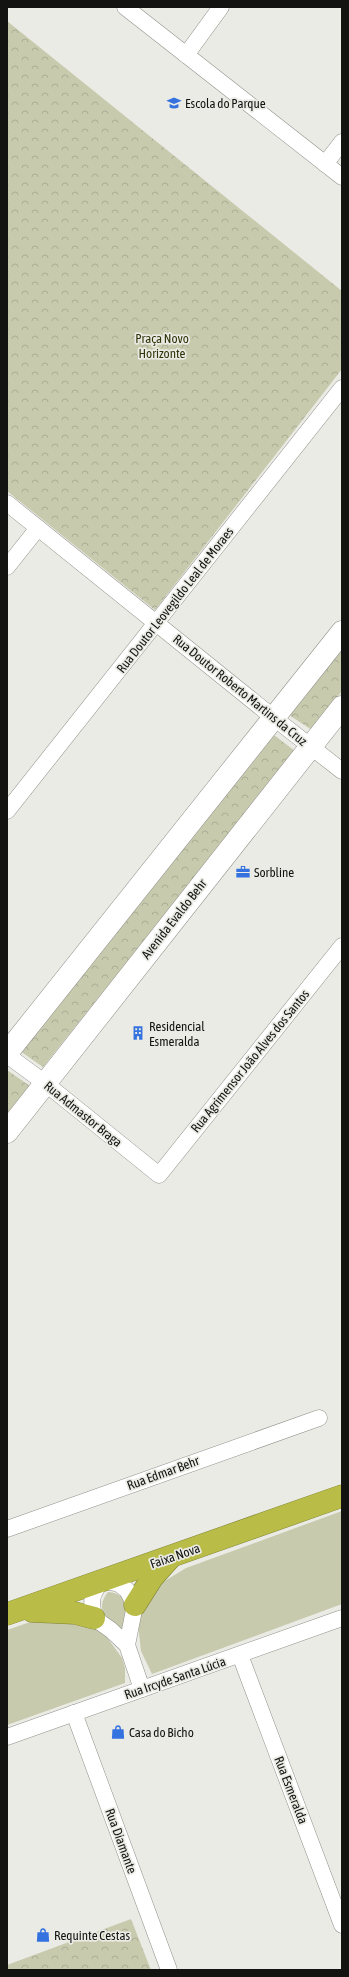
<svg xmlns="http://www.w3.org/2000/svg" width="349" height="1977" font-family="'Asap Condensed',sans-serif">
	<style>
		.green { fill: #c8caae }
		.park { fill: url(#park-crowns) }
		.lines { fill: none; stroke-linecap: round; stroke-linejoin: round }
		.street-casing { stroke: #91928c; stroke-width: 17 }
		.secondary-casing { stroke: #91928c; stroke-width: 23 }
		.highway-casing { stroke: #7f8234; stroke-width: 23 }
		.street { stroke: #fff; stroke-width: 16 }
		.secondary { stroke: #fff; stroke-width: 22 }
		.highway { stroke: #b9bd47; stroke-width: 22 }
		.labels { text-anchor: middle; dominant-baseline: central; stroke-width: 3.5; stroke-linejoin: round; paint-order: stroke }
		.poi-label { font-size: 13px; fill: #131311; stroke: #ebebe5; text-anchor: start }
		.park-label { font-size: 13px; fill: #323309; stroke: #ebebe5 }
		.street-label { font-size: 13px; fill: #131311; stroke: #ebebe5 }
	</style>
	<defs>
		<pattern id="park-crowns" width="20" height="18" patternUnits="userSpaceOnUse"><rect width="20" height="18" fill="#c8caae"/><path d="M2 6a3 3 0 1 1 6 0M12 15a3 3 0 1 1 6 0" fill="none" stroke="#abad95"/></pattern>
	</defs>
	<rect width="100%" height="100%" fill="#ebebe5"/>
	<g class="green">
		<polygon points="342,1511 342,1604 152,1674 141,1651 138,1624 147,1601 163,1582 186,1568"/>
		<path d="M 108,1592 C 133,1594 126,1614 124,1633 C 109,1619 93,1611 108,1592 Z"/>
		<polygon points="33,1621 84,1622 103,1632 122,1658 125,1668 125,1683 7,1725 7,1630"/>
	</g>
	<g class="park">
		<polygon points="7,21 342,291 342,369 155,610 7,491"/>
		<polygon points="342,648 342,691 312,730 289,715"/>
		<polygon points="274,735 295,751 43,1067 20,1051"/>
		<polygon points="7,1070 30,1086 7,1115"/>
		<polygon points="131,1919 151,1970 7,1970 7,1965"/>
	</g>
	<g class="lines">
		<defs>
			<g id="street">
				<polyline points="125,7 342,177"/>
				<polyline points="186,55 221,7"/>
				<polyline points="325,164 342,142"/>
				<polyline points="7,503 274,718 342,771"/>
				<polyline points="7,567 38,528"/>
				<polyline points="7,811 342,388"/>
				<polyline points="7,1055 45,1083 159,1175 342,946"/>
				<polyline points="7,1529 319,1418"/>
				<path d="M 127,1645 L 111,1630 L 94,1618 C 91,1600 90,1595 103,1580 L 119,1584 L 127,1590 L 135,1605 L 127,1645 L 142,1689"/>
				<polyline points="240,1655 342,1925"/>
				<polyline points="74,1713 169,1970"/>
				<polyline points="7,1737 342,1618"/>
			</g>
			<g id="secondary">
				<polyline points="7,1053 342,632"/>
				<polyline points="7,1132 342,707"/>
			</g>
			<g id="highway">
				<polyline points="135,1605 152,1578 170,1558"/>
				<polyline points="32,1611 75,1613 94,1618"/>
				<polyline points="7,1614 342,1496"/>
			</g>
		</defs>
		<use href="#street" class="street-casing"/>
		<use href="#secondary" class="secondary-casing"/>
		<use href="#highway" class="highway-casing"/>
		<use href="#street" class="street"/>
		<use href="#secondary" class="secondary"/>
		<use href="#highway" class="highway"/>
	</g>
	<defs>
		<symbol id="school-bare" viewBox="-9 -9 18 18"><path d="M0-5L7-2L0 1L-7-2ZM-4 1L0 2.5L4 1V4Q0 6-4 4Z" fill="#3472e0" stroke="#ebebe5" stroke-width="2.5" paint-order="stroke"/></symbol>
		<symbol id="office-bare" viewBox="-9 -9 18 18"><path d="M-6-3h4V-5.5h4V-3h4V5H-6ZM-1-4.5V-3h2v-1.5ZM-6 0V1H6V0Z" fill="#3472e0" stroke="#ebebe5" stroke-width="2.5" paint-order="stroke"/></symbol>
		<symbol id="building-bare" viewBox="-9 -9 18 18"><path d="M-4-6H4V6H1V3H-1V6H-4ZM-2.5-4.3h1.7v1.8h-1.7ZM.8-4.3h1.7v1.8H.8ZM-2.5-1h1.7V.8h-1.7ZM.8-1h1.7V.8H.8Z" fill="#3472e0" stroke="#ebebe5" stroke-width="2.5" paint-order="stroke"/></symbol>
		<symbol id="shop-bare" viewBox="-9 -9 18 18"><path d="M-5-2.5h2.3a2.7 3.5 0 0 1 5.4 0H5L5.5 6h-11ZM-1.5-2.5h3a1.5 2.3 0 0 0-3 0Z" fill="#3472e0" stroke="#ebebe5" stroke-width="2.5" paint-order="stroke"/></symbol>
	</defs>
	<g fill-rule="evenodd">
		<use href="#school-bare" x="164" y="93" width="20" height="20"/>
		<use href="#office-bare" x="233" y="862" width="20" height="20"/>
		<use href="#building-bare" x="128" y="1023" width="20" height="20"/>
		<use href="#shop-bare" x="108" y="1722" width="20" height="20"/>
		<use href="#shop-bare" x="33" y="1925" width="20" height="20"/>
	</g>
	<g class="labels">
		<g class="poi-label">
			<text x="185" y="103">Escola do Parque</text>
			<text x="254" y="872">Sorbline</text>
			<text x="149" y="1026">Residencial<tspan x="149" dy="15">Esmeralda</tspan></text>
			<text x="129" y="1732">Casa do Bicho</text>
			<text x="54" y="1935">Requinte Cestas</text>
		</g>
		<g class="park-label">
			<text x="162" y="338">Praça Novo<tspan x="162" dy="15">Horizonte</tspan></text>
		</g>
		<g class="street-label">
			<text transform="translate(175 600) rotate(-52)">Rua Doutor Leovegildo Leal de Moraes</text>
			<text transform="translate(240 690) rotate(39)">Rua Doutor Roberto Martins da Cruz</text>
			<text transform="translate(174 919) rotate(-52)">Avenida Evaldo Behr</text>
			<text transform="translate(250 1061) rotate(-51)">Rua Agrimensor João Alves dos Santos</text>
			<text transform="translate(83 1114) rotate(39)">Rua Admastor Braga</text>
			<text transform="translate(163 1473) rotate(-20)">Rua Edmar Behr</text>
			<text transform="translate(175 1556) rotate(-19)">Faixa Nova</text>
			<text transform="translate(175 1678) rotate(-19)">Rua Ircyde Santa Lúcia</text>
			<text transform="translate(291 1790) rotate(69)">Rua Esmeralda</text>
			<text transform="translate(121 1841) rotate(70)">Rua Diamante</text>
		</g>
	</g>
	<rect width="349" height="1977" fill="none" stroke="#131311" stroke-width="16"/>
</svg>
